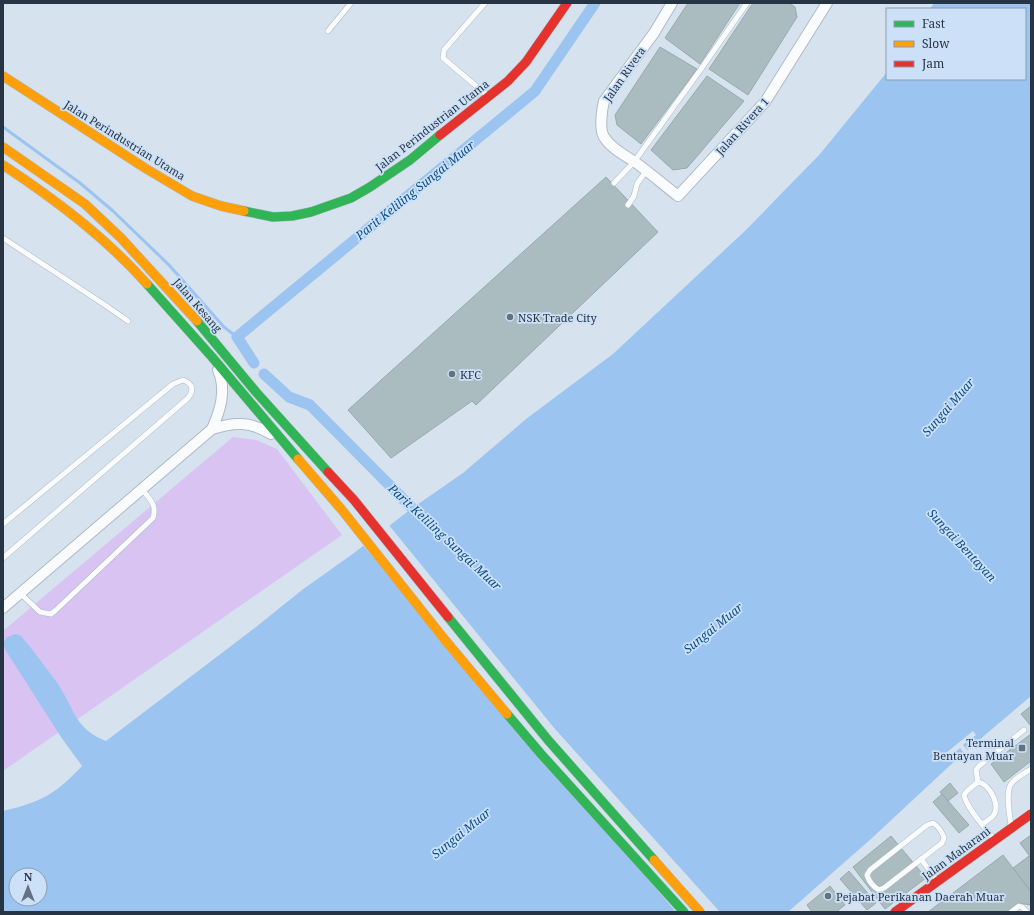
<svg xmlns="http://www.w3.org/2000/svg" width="1034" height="915" font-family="'Noto Serif',serif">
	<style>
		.green { fill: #d8c3f2 }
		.water { fill: #9cc4f0; fill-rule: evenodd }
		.pier { fill: #d6e2ee }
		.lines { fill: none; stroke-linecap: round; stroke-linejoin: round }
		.stream { stroke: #9cc4f0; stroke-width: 3 }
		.canal { stroke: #9cc4f0; stroke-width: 11 }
		.building { fill: #aabcc0; stroke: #98aaaf }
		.lane-casing { stroke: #aebac6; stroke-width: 6 }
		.street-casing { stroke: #aebac6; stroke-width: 12 }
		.fast-casing { stroke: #aebac6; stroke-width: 10 }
		.slow-casing { stroke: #aebac6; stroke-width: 10 }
		.jam-casing { stroke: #aebac6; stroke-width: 10 }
		.lane { stroke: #f9fbfc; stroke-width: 5 }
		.street { stroke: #f9fbfc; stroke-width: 10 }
		.fast { stroke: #30b455; stroke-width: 9 }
		.slow { stroke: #ff9f0a; stroke-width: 9 }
		.jam { stroke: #e5322d; stroke-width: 9 }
		.poi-dot { fill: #64717f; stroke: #cce1f8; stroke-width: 1.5 }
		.labels { text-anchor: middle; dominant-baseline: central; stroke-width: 3.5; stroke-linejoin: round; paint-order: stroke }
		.street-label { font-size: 11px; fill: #273443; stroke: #cce1f8 }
		.poi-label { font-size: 11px; fill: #273443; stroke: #cce1f8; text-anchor: start }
		.water-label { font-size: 12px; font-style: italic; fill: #0b4d89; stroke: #cce1f8 }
	</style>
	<rect width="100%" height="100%" fill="#d6e2ee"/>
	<polygon class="green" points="233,437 256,440 277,449 342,535 3,771 3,631"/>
	<path class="water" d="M 934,3 L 1031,3 L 1031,696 L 958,758 L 872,838 L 788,912 L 3,912 L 3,811 C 41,802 56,794 82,766 L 61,737 L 6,651 L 3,643 L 7,637 L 16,634 L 21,636 C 34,651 46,668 58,684 C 75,710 74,728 106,741 L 256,627 L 302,590 L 354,553 L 411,509 L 463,473 L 526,419 L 613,354 L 747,229 L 820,154 L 887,72 L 887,79 L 1025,79 L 1025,9 L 930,9 ZM 16,875 L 40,875 L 40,899 L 16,899 Z"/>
	<g class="pier">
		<polygon points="388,524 555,729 720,912 676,912 362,544"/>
		<polygon points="973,731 976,735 963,745 969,752 965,754 960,748 949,757 946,753"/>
	</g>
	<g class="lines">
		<polyline class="stream" points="3,127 80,183 113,211 169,265 224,327 237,337"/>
		<g class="canal">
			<polyline points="254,363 237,337 535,91 595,3"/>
			<polyline points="264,374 289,397 310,405 422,518"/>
		</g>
	</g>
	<g class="building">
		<polygon points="688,3 740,3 700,64 665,38"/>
		<polygon points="753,3 789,3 795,7 797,17 748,95 709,69"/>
		<polygon points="660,47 697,69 641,144 617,125 615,115"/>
		<polygon points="707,76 744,101 687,168 673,170 651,150"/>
		<polygon points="606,177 658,232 476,405 472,401 391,458 348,410"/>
		<polygon points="1031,706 1031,726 1021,714"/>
		<polygon points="1031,734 1031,761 1004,782 991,764"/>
		<polygon points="950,783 958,793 948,801 940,792"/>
		<polygon points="942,794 969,825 959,833 933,802"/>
		<polygon points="1031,835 1031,858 1020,843"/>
		<polygon points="891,836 926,878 885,909 853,867"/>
		<polygon points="1003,855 1031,892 1031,905 1018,903 1006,912 928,912"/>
		<polygon points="1029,856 1031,859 1031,891 1013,868"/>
		<polygon points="849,871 876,903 867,910 840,879"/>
		<polygon points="830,886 845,905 836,912 812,912 807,905"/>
	</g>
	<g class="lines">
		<defs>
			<g id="lane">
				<polyline points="485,3 444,50 443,58 488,96"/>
				<polyline points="328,31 351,3"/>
				<polyline points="614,183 634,162 701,69 747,3"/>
				<polyline points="628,205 634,196 637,184 646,171"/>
				<polyline points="3,238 105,305 128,321"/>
				<path d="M 3,524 L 173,384 L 183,380 C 194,384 194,391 187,399 L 3,558"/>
				<path d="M 20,593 L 40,612 L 51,614 L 56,610 L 153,518 C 157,504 150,500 142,489"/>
				<polyline points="978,782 976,770 979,766 1024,730"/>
				<path d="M 933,823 C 939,827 942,831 944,838 L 942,843 L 884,888 L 879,890 C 872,886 869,882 867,875 L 870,870 L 927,825 Z"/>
				<path d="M 982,824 C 986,822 990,819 993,816 C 1001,806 990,784 978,782 L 967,791 L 964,795 C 966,807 985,828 993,838"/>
				<path d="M 1011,826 C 1010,816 1005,792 1011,784 C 1015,778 1025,773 1031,769"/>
				<polyline points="921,859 936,879"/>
				<polyline points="1011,912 1019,906 1022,907 1027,912"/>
			</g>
			<g id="street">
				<path d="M 672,3 L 654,33 L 604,101 C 602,109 599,129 604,137 C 611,148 624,155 635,162 C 650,173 664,185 678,196 L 765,102 L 827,3"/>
				<path d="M 212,429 C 220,411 227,390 218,370"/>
				<path d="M 3,608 L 212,429 C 234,422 250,421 271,434"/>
			</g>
			<g id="fast">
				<polyline points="244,211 273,217 292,216 311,212 351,198 370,187 410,160 440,135"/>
				<polyline points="147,284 212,357 298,459"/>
				<polyline points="197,321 256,392 328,472"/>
				<polyline points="448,617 548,740 654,860"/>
				<polyline points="507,714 541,754 684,912"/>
			</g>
			<g id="slow">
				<polyline points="3,76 145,168 192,196 221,206 244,211"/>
				<polyline points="3,147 85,204 121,238 197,321"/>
				<path d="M 3,165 C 56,200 105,237 147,284"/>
				<polyline points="298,459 342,510 445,640 507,714"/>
				<polyline points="654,860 700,912"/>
			</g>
			<g id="jam">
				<polyline points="440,135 508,81 526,62 567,3"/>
				<polyline points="328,472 354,500 448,617"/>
				<polyline points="895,912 1031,814"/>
			</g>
		</defs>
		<use href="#lane" class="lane-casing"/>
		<use href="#street" class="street-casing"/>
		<use href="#fast" class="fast-casing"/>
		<use href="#slow" class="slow-casing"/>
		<use href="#jam" class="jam-casing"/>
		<use href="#lane" class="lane"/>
		<use href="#street" class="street"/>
		<use href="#fast" class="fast"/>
		<use href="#slow" class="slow"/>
		<use href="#jam" class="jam"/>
	</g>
	<g class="poi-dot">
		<circle cx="510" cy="317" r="4"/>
		<circle cx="452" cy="374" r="4"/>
		<rect x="1018" y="744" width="8" height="8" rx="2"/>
		<circle cx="828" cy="896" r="4"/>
	</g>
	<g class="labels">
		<g class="street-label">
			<text transform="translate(624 74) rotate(-55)">Jalan Rivera</text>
			<text transform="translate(432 125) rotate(-38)">Jalan Perindustrian Utama</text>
			<text transform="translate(742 126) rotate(-48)">Jalan Rivera 1</text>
			<text transform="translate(125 140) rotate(32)">Jalan Perindustrian Utama</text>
			<text transform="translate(198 305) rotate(49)">Jalan Kesang</text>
			<text transform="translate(956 853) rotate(-36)">Jalan Maharani</text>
		</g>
		<g class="poi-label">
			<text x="518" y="317">NSK Trade City</text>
			<text x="460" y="374">KFC</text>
			<text x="1014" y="742" text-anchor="end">Terminal<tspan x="1014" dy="13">Bentayan Muar</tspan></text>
			<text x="836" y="896">Pejabat Perikanan Daerah Muar</text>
		</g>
		<g class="water-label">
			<text transform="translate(415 190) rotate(-39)">Parit Keliling Sungai Muar</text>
			<text transform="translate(948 407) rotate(-49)">Sungai Muar</text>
			<text transform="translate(445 537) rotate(43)">Parit Keliling Sungai Muar</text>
			<text transform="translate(962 545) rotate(47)">Sungai Bentayan</text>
			<text transform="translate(713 628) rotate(-39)">Sungai Muar</text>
			<text transform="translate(461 833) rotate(-39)">Sungai Muar</text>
		</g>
	</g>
	<rect width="1034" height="915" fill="none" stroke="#273443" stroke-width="8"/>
	<rect x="886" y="8" width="140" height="72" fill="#cce1f8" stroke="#8a9cb0"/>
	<rect x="894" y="21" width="20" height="6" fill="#30b455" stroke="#8a9cb0"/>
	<text x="922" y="28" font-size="12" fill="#273443">Fast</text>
	<rect x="894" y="41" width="20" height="6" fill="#ff9f0a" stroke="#8a9cb0"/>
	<text x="922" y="48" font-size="12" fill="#273443">Slow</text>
	<rect x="894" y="61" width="20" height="6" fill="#e5322d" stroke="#8a9cb0"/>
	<text x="922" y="68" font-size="12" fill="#273443">Jam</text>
	<g transform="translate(28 887)"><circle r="19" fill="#cce1f8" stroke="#8a9cb0"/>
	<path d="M0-3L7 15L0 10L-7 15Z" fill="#64717f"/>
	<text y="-6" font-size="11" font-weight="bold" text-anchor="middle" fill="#273443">N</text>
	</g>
</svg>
